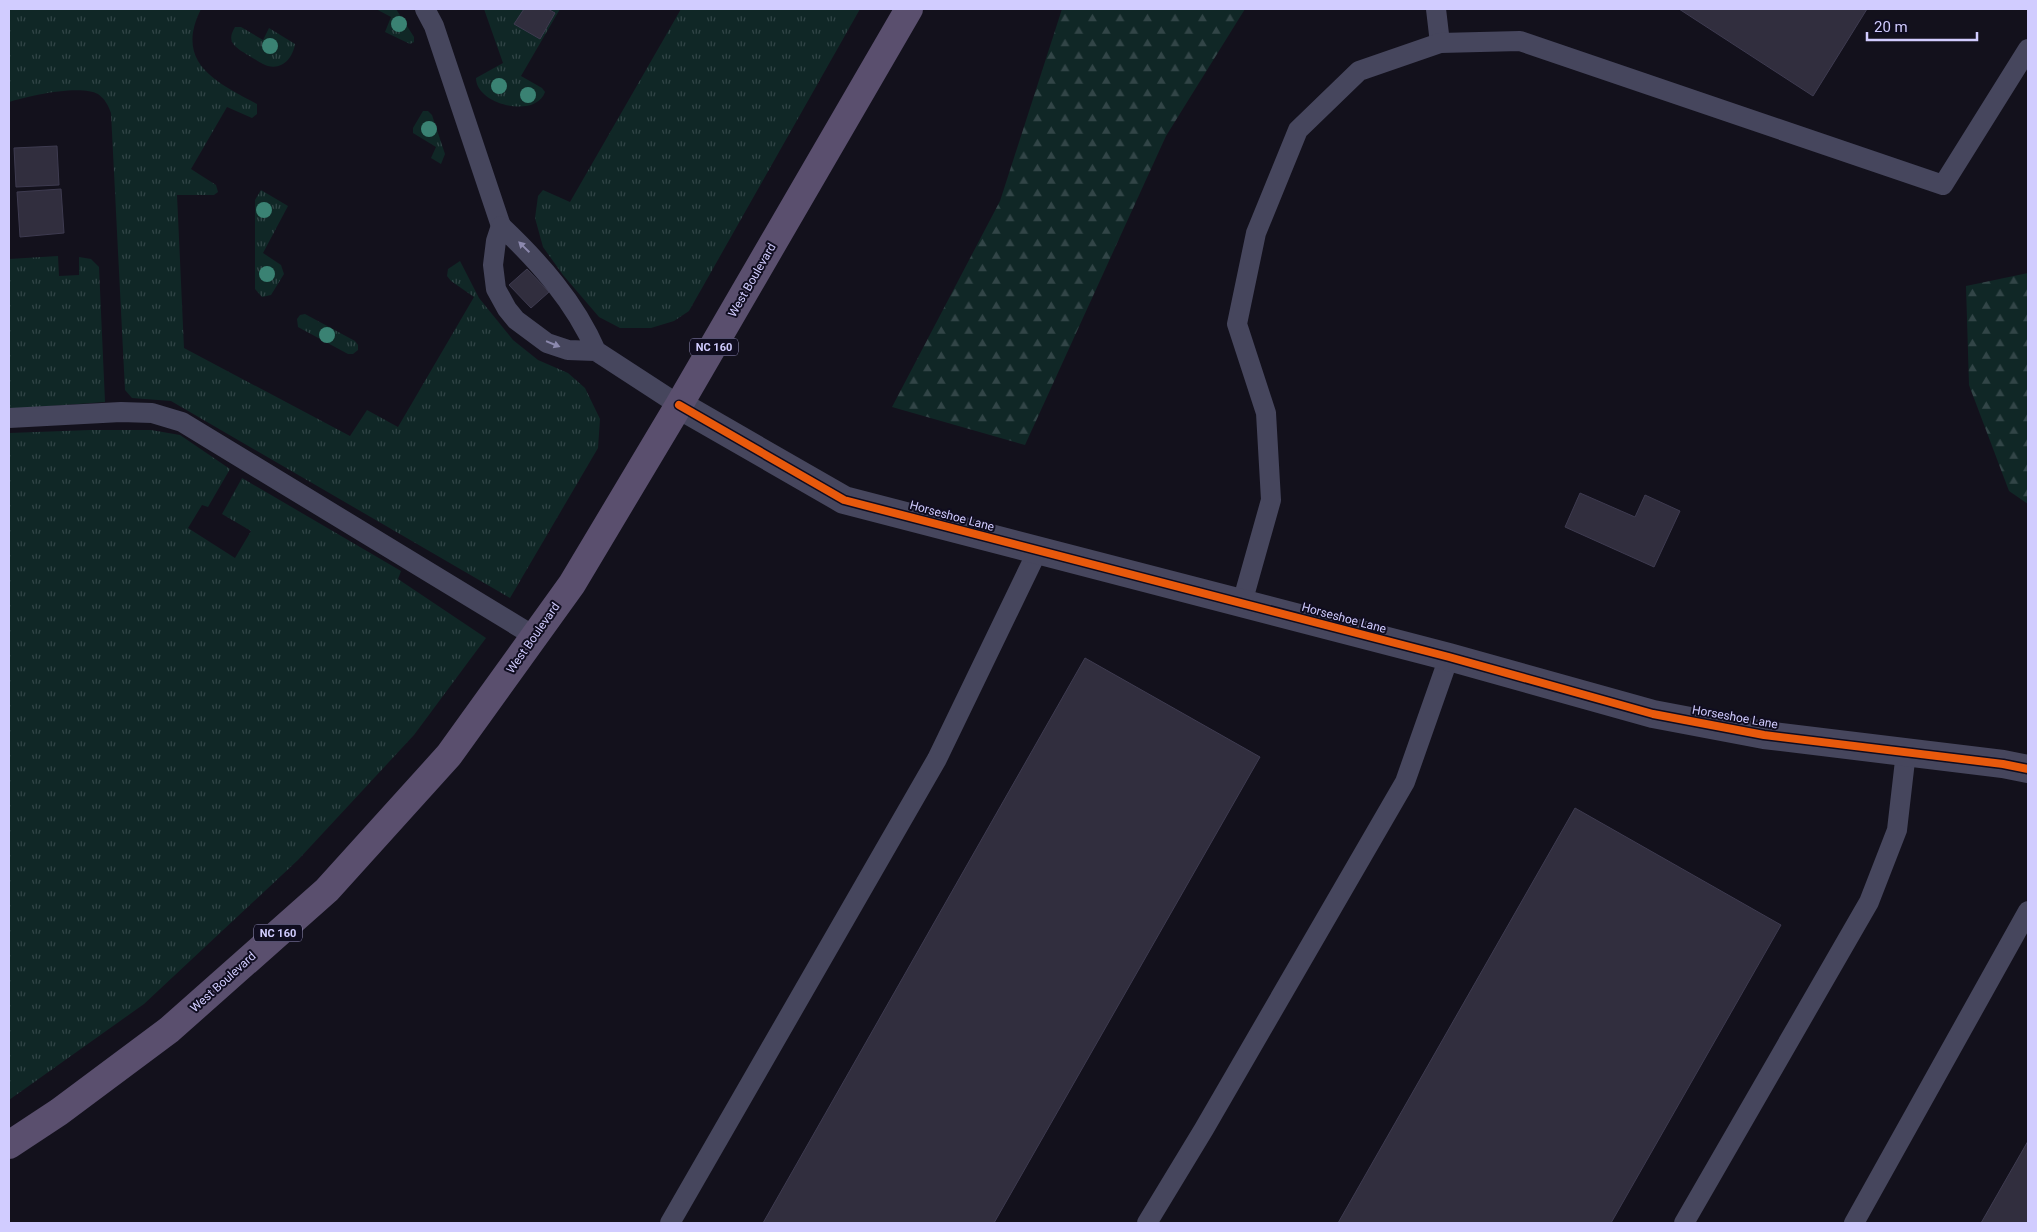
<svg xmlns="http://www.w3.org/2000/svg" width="2037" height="1232" font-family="Roboto,sans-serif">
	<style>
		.grass { fill: url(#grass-tufts) }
		.forest { fill: url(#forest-firs) }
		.building { fill: #312e3e; stroke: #3e3b50 }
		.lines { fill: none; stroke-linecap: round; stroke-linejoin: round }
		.service { stroke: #46465d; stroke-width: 20 }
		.minor { stroke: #46465d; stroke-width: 28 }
		.primary { stroke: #5a4f6e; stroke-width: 28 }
		.cycleway-casing { stroke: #100d20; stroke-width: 11 }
		.cycleway { stroke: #e8590c; stroke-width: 8 }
		.tree { fill: #3a8273 }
		.oneway { fill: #8c89ae }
		.labels { text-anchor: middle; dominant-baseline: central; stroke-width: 4; stroke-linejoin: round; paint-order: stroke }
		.shield { fill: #100d20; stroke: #9793bc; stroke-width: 1 }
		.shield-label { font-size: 11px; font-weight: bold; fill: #d1ccff }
		.street-label { font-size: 12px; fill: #d1ccff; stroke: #100d20 }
	</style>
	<defs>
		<pattern id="grass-tufts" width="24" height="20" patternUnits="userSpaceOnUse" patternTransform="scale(1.25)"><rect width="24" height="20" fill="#102726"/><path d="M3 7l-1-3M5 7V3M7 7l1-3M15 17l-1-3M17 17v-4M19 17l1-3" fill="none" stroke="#324547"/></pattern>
		<pattern id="forest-firs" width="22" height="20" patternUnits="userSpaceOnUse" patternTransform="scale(1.25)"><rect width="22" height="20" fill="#102726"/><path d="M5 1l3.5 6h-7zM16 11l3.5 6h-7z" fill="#324547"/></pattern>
	</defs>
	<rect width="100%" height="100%" fill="#13111c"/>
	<g class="grass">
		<path d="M 9,9 L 201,9 C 174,63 216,82 257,104 L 257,114 L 252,118 L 227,107 L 191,169 L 216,185 L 218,192 L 214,195 L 177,195 L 184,348 L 350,436 L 367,410 L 398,427 L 474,297 L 451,281 L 447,276 L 448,269 L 460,261 L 479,298 L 513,340 L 538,360 L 568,373 L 585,388 L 600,419 L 598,448 L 510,598 L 171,401 L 132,398 L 125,390 L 111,113 C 108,105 105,99 98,94 C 81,84 27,96 9,102 Z"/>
		<polygon points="376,9 396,9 414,37 414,42 410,44 385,32 391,17"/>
		<path d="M 484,9 L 524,9 L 515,24 L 540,39 L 555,13 L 551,10 L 552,9 L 560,9 L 521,76 L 542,88 L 545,92 C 536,119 476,105 476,78 L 503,63 Z"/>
		<polygon points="681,9 860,9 689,311 674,321 651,328 620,328 599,317 563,275 543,247 535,218 538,196 543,190 570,202"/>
		<path d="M 235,27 L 241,27 L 263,40 L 269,28 L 295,44 C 293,57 283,70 268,66 C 263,65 256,60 251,57 C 245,53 236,49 232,42 C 230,37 232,32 235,27 Z"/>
		<polygon points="423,111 428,111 432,115 445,154 441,164 431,158 436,147 413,133 413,128"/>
		<polygon points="261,190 288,206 263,253 281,265 284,274 271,295 262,297 255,289 255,200"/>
		<polygon points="58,256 59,276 79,275 79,257 91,259 99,267 105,402 9,409 9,259"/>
		<polygon points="305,314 355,341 358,345 358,350 353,354 348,354 298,327 297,319 300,315"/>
		<polygon points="90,430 151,430 180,435 230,469 208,507 202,505 188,528 235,558 251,531 222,514 242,478 401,571 398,579 486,638 414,735 298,860 144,1004 9,1100 9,433"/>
	</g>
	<g class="forest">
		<polygon points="1062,9 1245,9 1166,136 1025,445 892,407 1000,201"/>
		<polygon points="2028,273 2028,504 2009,491 1969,385 1966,286"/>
	</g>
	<g class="building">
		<polygon points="524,9 548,9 555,13 540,39 514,24"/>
		<polygon points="1679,9 1867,9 1813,96"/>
		<polygon points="57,146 59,185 16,187 14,148"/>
		<polygon points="61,189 64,233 20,237 17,192"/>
		<polygon points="527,269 549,292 531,308 509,285"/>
		<polygon points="1580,493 1635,517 1645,495 1680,511 1654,567 1565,527"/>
		<polygon points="1085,658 1260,757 994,1223 763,1223"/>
		<polygon points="1575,808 1781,925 1611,1223 1338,1223"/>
		<polygon points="2028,1141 2028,1223 1981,1223"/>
	</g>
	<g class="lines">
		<g class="service">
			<polyline points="425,9 434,26 501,226"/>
			<polyline points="1436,9 1440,43"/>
			<path d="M 596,351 C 575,302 539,262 501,226 L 496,241 L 493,265 L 496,289 L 507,309 L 516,320 L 547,343 L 568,350 L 596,351 L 679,405"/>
			<polyline points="9,418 121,412 152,413 182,422 534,636"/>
			<polyline points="1242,603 1271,500 1266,413 1237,324 1256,233 1298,130 1359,71 1440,43 1520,41 1943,185 2028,49"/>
			<polyline points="670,1223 937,759 1038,550"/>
			<polyline points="1147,1223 1204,1129 1405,782 1449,657"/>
			<polyline points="1684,1223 1869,902 1897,830 1906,752"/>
			<polyline points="1854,1223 2028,911"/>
		</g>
		<polyline class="minor" points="679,405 844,500 1449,657 1653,714 1764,735 2003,764 2028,769"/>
		<polyline class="primary" points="9,1145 59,1112 169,1030 327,890 449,755 572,584 679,405 909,9"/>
		<defs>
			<polyline id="cycleway" points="679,405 844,500 1449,657 1653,714 1764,735 2003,764 2028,769"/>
		</defs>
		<use href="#cycleway" class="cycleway-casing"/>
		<use href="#cycleway" class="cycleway"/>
	</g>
	<g class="tree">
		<circle cx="399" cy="24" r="8"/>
		<circle cx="270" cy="46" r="8"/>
		<circle cx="499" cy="86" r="8"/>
		<circle cx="528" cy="95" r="8"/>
		<circle cx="429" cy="129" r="8"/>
		<circle cx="264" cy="210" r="8"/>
		<circle cx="267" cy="274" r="8"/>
		<circle cx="327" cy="335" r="8"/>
	</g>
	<defs><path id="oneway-solid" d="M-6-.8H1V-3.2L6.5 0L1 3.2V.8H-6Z" transform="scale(1.25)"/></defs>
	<g class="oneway">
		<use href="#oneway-solid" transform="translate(524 247) rotate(-136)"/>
		<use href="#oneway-solid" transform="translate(553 344) rotate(22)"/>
	</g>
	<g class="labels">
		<g class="shield">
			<rect x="690" y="338.5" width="48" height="17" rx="4"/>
			<rect x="254" y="924.5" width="48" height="17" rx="4"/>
		</g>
		<g class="shield-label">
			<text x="714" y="347">NC 160</text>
			<text x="278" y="933">NC 160</text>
		</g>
		<g class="street-label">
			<text transform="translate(752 280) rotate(-60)">West Boulevard</text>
			<text transform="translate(952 516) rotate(15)">Horseshoe Lane</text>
			<text transform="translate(1344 618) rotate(15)">Horseshoe Lane</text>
			<text transform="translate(533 638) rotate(-55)">West Boulevard</text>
			<text transform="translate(1735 717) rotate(10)">Horseshoe Lane</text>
			<text transform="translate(223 982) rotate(-42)">West Boulevard</text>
		</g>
	</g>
	<rect width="2037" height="1232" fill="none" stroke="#d1ccff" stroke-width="20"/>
	<path d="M1867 32v8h110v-8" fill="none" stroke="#d1ccff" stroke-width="2.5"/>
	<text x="1874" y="32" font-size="15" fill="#d1ccff" stroke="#100d20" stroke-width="4" paint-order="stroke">20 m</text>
</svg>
